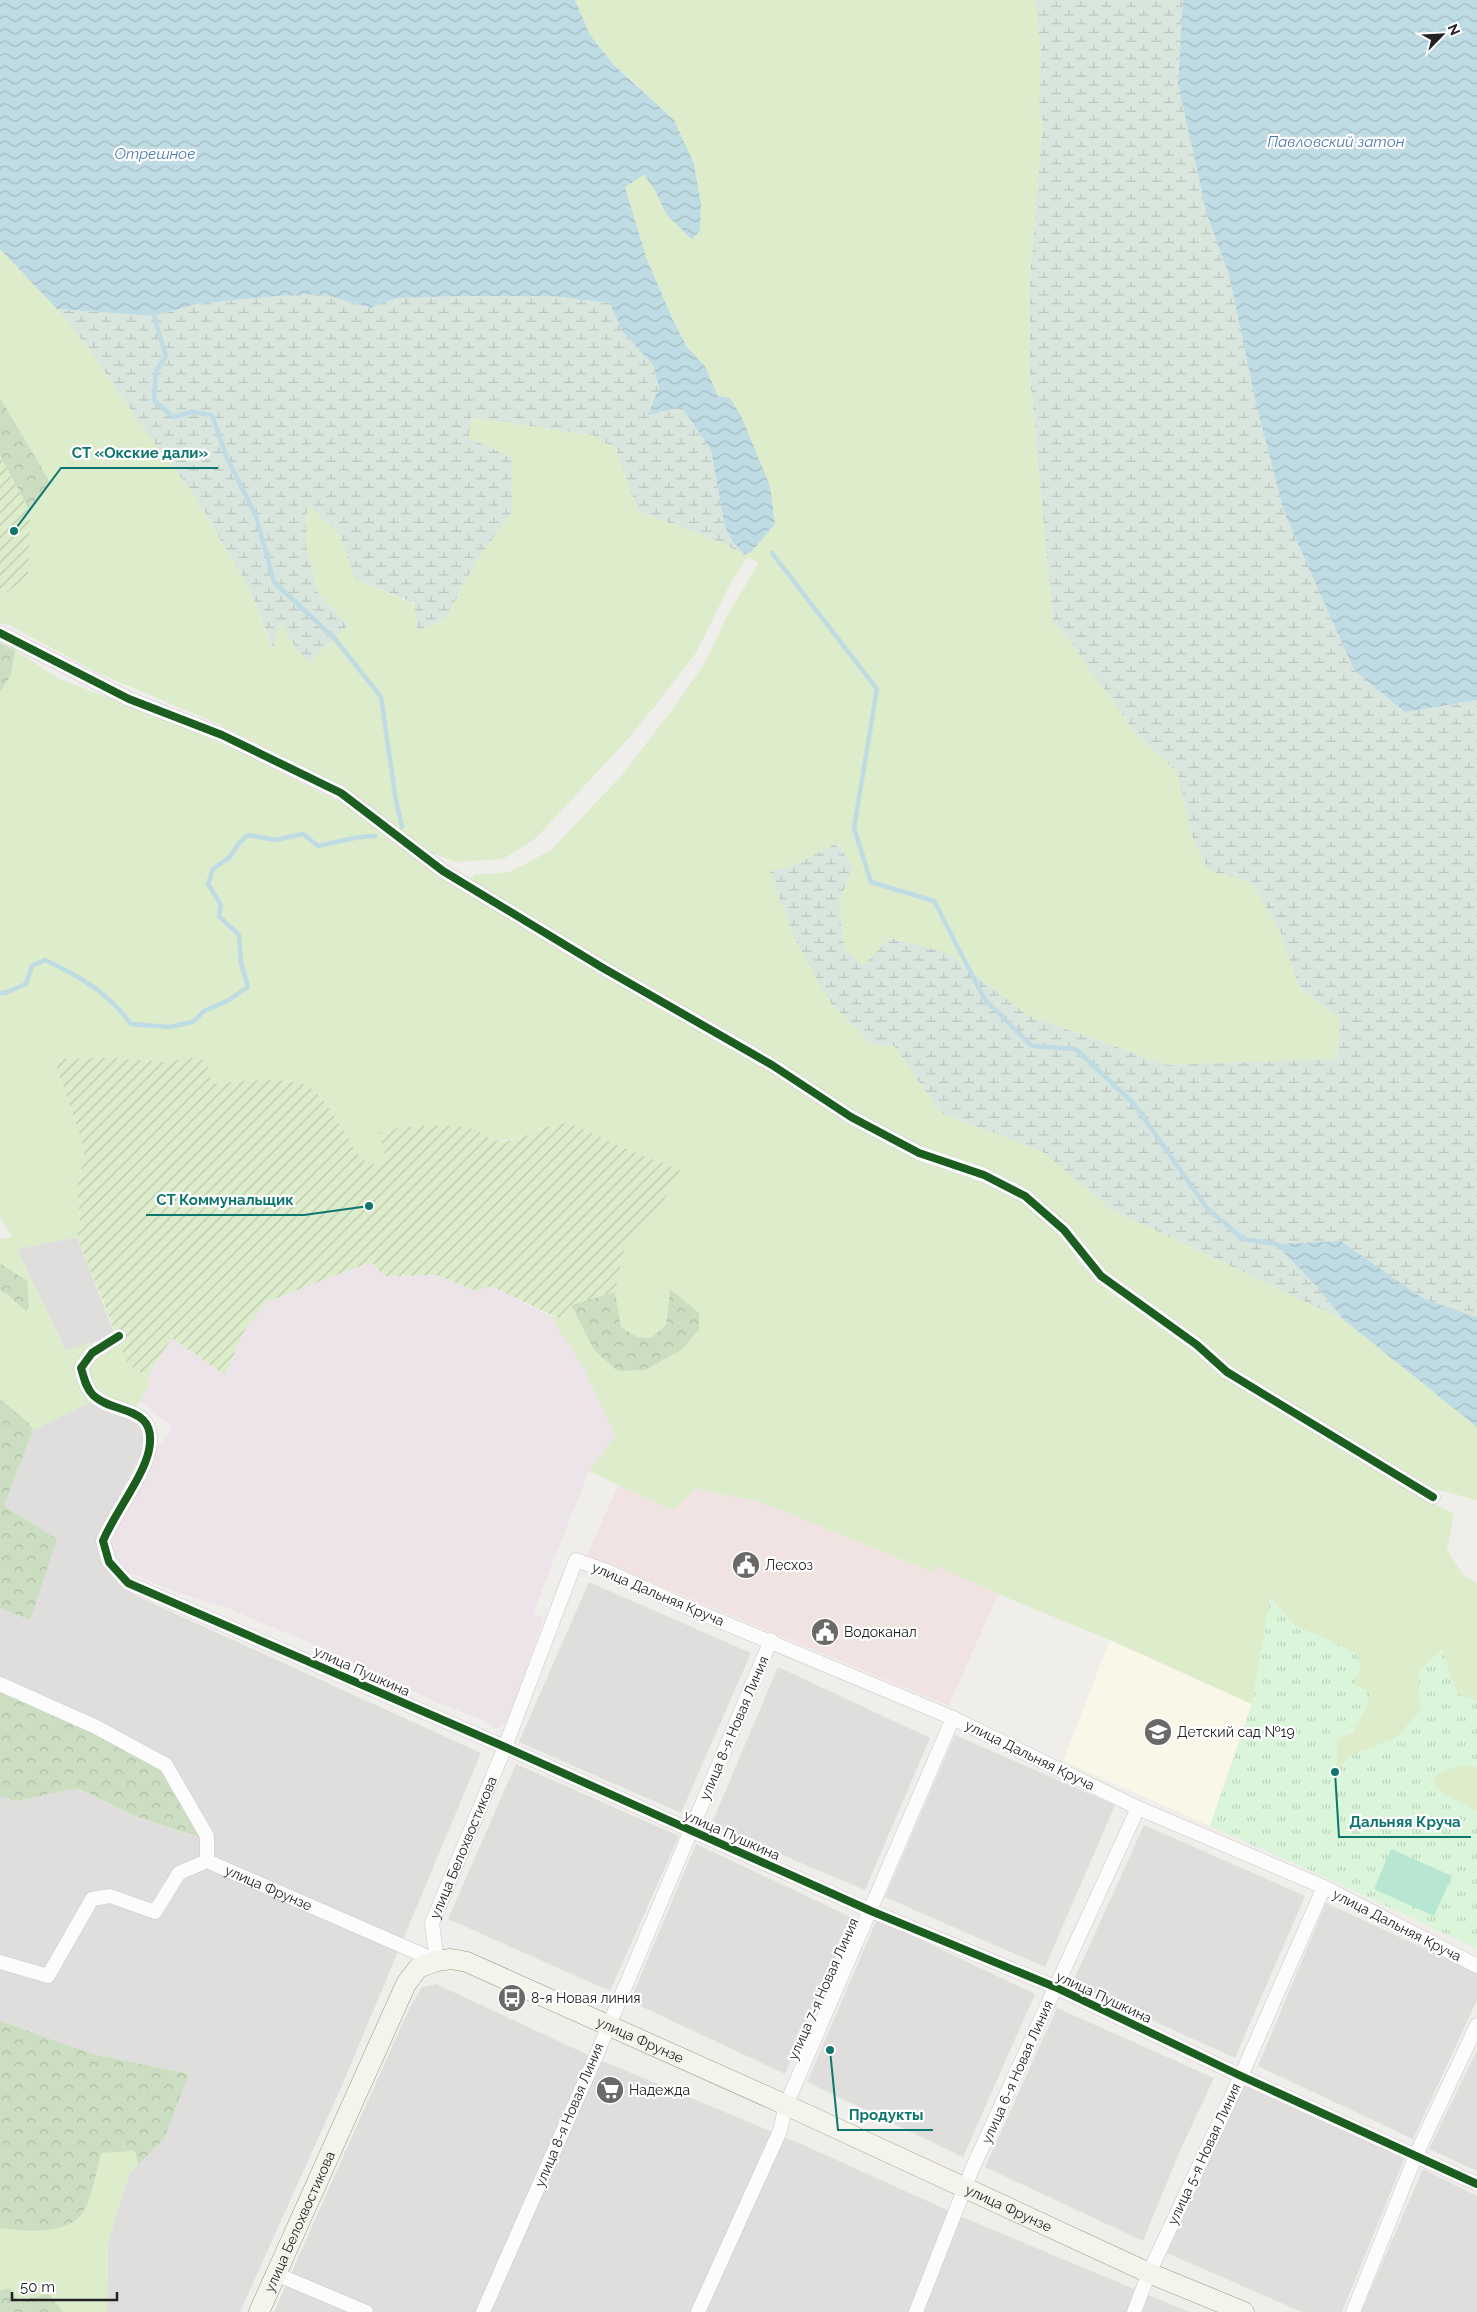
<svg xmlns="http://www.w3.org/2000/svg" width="1477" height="2312" font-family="Raleway,sans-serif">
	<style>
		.residential { fill: #dfdedc }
		.commercial { fill: #f1e3e1 }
		.industrial { fill: #ede4e9 }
		.education { fill: #f8f7e8 }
		.grass { fill: #ddeccb }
		.forest { fill: url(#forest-crowns) }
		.wetland { fill: url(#wetland-marsh) }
		.park { fill: url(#park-tufts) }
		.garden { fill: url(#garden-furrows) }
		.pitch { fill: #b7e6d2 }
		.water { fill: url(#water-waves) }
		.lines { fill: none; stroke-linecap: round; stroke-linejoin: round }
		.stream { stroke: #bfdbe3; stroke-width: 4.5 }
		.minor-casing { stroke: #c9c8c7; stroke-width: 15 }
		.secondary-casing { stroke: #999a82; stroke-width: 21 }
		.minor { stroke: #fdfcfc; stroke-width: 14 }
		.secondary { stroke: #f4f4ed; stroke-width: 20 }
		.cycleway-casing { stroke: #fff; stroke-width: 11 }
		.cycleway { stroke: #1b5e20; stroke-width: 8 }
		.labels { text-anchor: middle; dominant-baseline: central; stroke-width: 4.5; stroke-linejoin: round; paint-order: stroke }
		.poi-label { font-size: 14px; fill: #222; stroke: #fff; text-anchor: start }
		.street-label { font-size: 14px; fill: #222; stroke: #fff }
		.water-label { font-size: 15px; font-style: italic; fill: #4a7aab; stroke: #fff }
		.leader { fill: none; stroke: #0f766e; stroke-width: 2 }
		.callout-dot { fill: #0f766e; stroke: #fff; stroke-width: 2 }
		.callout-label { font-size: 15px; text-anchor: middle; font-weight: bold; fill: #0f766e; stroke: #fff; stroke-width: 4.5; stroke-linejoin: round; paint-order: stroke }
	</style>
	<defs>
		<pattern id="forest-crowns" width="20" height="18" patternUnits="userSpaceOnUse" patternTransform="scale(1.25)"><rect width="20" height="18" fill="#cbdec1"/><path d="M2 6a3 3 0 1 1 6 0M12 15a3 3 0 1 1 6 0" fill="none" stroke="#aebea6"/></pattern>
		<pattern id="wetland-marsh" width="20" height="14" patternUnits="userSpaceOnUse" patternTransform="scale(1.25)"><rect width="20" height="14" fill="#d9e6de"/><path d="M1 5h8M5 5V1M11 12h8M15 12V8" fill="none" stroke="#bac5be"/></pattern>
		<pattern id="park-tufts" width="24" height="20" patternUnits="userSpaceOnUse" patternTransform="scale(1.25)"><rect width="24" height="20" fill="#daf5da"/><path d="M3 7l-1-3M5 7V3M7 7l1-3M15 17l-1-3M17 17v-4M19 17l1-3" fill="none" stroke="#bbd2bb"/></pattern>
		<pattern id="garden-furrows" width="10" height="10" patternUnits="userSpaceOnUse" patternTransform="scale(1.25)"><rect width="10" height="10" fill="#ddeccb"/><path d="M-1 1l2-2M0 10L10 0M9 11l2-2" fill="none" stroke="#bdcaae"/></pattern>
		<pattern id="water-waves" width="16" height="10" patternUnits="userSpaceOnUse" patternTransform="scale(1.25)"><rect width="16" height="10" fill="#bfdbe3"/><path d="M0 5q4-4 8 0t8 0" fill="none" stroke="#a4bcc2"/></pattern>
	</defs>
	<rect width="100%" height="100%" fill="#f0eeeb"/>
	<g class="residential">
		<polygon points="77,1237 115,1335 66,1351 17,1249"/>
		<polygon points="92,1401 138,1422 143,1436 142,1451 100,1533 110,1571 132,1594 481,1753 343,2083 240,2312 107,2312 108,2242 129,2174 164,2139 189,2074 93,2054 0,2021 0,1797 17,1801 77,1788 135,1816 201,1838 73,1723 0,1693 0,1608 30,1620 4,1506 33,1430"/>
		<polygon points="589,1582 751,1653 681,1813 519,1742"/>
		<polygon points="778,1667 930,1738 865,1890 711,1825"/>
		<polygon points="955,1735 1115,1805 1045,1967 885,1897"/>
		<polygon points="516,1764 679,1836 610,1991 448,1919"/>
		<polygon points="1144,1825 1305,1896 1235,2058 1072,1984"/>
		<polygon points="696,1844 853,1918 785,2074 630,2001"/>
		<polygon points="1326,1903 1477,1973 1477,2000 1413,2139 1258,2066"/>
		<polygon points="877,1919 1035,1994 963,2157 807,2082"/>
		<polygon points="436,1984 588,2055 801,2144 965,2218 1189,2312 274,2312 408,2011 422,1987"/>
		<polygon points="1057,2008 1214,2078 1179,2153 1143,2241 985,2167"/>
		<polygon points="1477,2050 1477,2171 1429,2149"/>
		<polygon points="1245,2083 1405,2157 1342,2312 1302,2312 1167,2253"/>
		<polygon points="1423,2169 1477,2196 1477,2312 1361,2312"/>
	</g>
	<polygon class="commercial" points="618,1485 672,1511 695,1489 761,1502 931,1572 935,1564 998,1594 949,1706 587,1556"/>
	<polygon class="industrial" points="371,1262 385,1276 436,1275 476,1291 491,1286 550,1316 582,1365 616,1435 589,1471 533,1613 544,1618 508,1721 497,1729 483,1720 436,1702 315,1645 227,1608 173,1591 126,1571 114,1560 108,1538 149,1460 172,1427 140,1401 151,1381 147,1377 172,1338 225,1375 244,1331 266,1302"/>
	<polygon class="education" points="1110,1640 1252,1704 1210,1826 1063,1761"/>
	<g class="grass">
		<polygon points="575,0 1036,0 1041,55 1043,120 1030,278 1030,377 1053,623 1064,633 1135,733 1177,772 1192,836 1208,870 1252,882 1281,933 1299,987 1340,1020 1337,1059 1167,1065 1027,1015 948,953 863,967 844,948 839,902 853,867 838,843 791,867 770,871 871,1044 894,1046 941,1113 1043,1151 1109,1208 1344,1320 1477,1427 1477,1500 1434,1489 1395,1469 1228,1365 1110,1278 1076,1233 1034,1197 921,1149 864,1120 728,1033 472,882 473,875 510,872 551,850 622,775 675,706 705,663 727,616 759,563 748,557 731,582 696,653 655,706 626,741 536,838 503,859 456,862 428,852 347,791 223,726 96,672 9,625 0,623 0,598 28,576 30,512 50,482 0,398 0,249 57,309 91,352 143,428 193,493 251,592 272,649 280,621 297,650 348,625 318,593 306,546 307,503 339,534 355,579 446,618 475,563 469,438 471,417 592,435 616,449 638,511 713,539 745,555 752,551 775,524 754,452 742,418 718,396 705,366 687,347 673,320 646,257 625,187 644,175 656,192 666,214 692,240 700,230 701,204 694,164 637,84 613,64 590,35"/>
		<path d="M 15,650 L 59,679 L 159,716 L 250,757 L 343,804 L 452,880 L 726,1041 L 817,1103 L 903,1152 L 1016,1195 L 1041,1216 L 1066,1243 L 1081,1265 L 1112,1294 L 1422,1498 L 1454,1514 L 1447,1550 L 1464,1576 L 1477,1583 L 1477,1701 L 1457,1694 L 1442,1650 L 1419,1671 L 1420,1711 L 1415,1717 L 1396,1738 L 1350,1756 L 1336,1770 L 1337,1740 L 1354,1731 L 1354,1684 L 1360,1669 L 1331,1641 L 1295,1626 L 1271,1598 L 1252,1704 L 1110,1640 L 998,1594 L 935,1565 L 932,1572 L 761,1502 L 695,1489 L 673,1511 L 589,1471 L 616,1435 L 582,1365 L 550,1316 L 560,1319 L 571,1305 L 594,1350 L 681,1350 L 670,1290 L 666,1325 L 651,1338 L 637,1337 L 621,1327 L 615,1292 L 624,1250 L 637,1228 L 653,1218 L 660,1161 L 541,1128 L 525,1137 L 499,1141 L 471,1129 L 411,1126 L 386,1159 L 372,1165 C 358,1159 353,1146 345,1133 C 338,1121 320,1092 307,1086 C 285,1075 236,1082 212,1084 L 207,1064 L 199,1057 L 163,1062 L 113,1058 L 54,1059 L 85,1150 L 77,1188 L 80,1222 L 77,1237 L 17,1249 L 66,1351 L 115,1335 L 119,1336 L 128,1364 L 151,1380 L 140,1401 L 126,1416 L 92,1401 L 33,1430 L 28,1422 L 0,1399 L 0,1290 L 7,1294 L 25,1312 L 27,1281 L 0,1263 L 0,1239 L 12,1237 L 0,1217 L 0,692 L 11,675 Z"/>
		<polygon points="1468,1765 1477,1767 1477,1811 1441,1793 1433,1782 1437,1774 1450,1768"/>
		<path d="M 135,2151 L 138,2165 L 129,2174 L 108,2242 L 107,2312 L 63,2312 L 48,2294 L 19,2302 L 10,2288 L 0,2290 L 0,2228 C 22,2231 61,2234 78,2218 C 90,2207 98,2169 101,2153 Z"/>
	</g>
	<g class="forest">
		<polygon points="0,398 50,482 30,512 0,456"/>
		<polygon points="0,643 15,650 11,675 0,692"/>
		<polygon points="0,1263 27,1281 29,1307 26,1312 7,1294 0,1290"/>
		<polygon points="670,1289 699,1313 699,1330 681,1350 645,1370 618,1371 594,1350 571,1305 615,1292 621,1327 637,1337 651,1338 666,1325"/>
		<polygon points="0,1399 28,1422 33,1430 4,1506 57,1539 30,1620 0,1608"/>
		<polygon points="0,1693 73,1723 157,1767 169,1781 202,1838 135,1816 77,1788 17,1801 0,1797"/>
		<path d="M 0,2021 L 93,2054 L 189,2074 L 164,2139 L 138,2165 L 135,2151 L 101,2153 C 97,2169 91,2207 78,2218 C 60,2235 23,2231 0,2228 Z"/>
		<polygon points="10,2288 19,2302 48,2293 63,2312 0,2312 0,2290"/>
	</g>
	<g class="wetland">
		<polygon points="1036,0 1183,0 1178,84 1207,215 1229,275 1257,408 1284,512 1354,670 1405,711 1477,700 1477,1317 1424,1299 1341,1241 1276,1244 1317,1287 1344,1320 1109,1208 1042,1151 941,1113 894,1046 871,1044 829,1001 793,935 770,871 791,867 837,843 853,867 839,902 844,948 863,966 890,938 948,953 1027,1015 1167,1065 1337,1059 1340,1020 1299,987 1281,933 1252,883 1208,870 1192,836 1177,772 1135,733 1064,633 1053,623 1030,377 1030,278 1043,120 1039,117 1041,55"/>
		<polygon points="321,294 370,308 397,298 464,296 551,296 610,303 622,331 653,365 659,387 682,406 711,450 725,527 733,542 745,555 713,539 638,511 616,449 592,435 471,417 469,438 511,457 512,512 475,563 446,618 418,631 414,603 355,579 339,534 307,504 306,546 318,593 348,625 310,661 297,650 280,622 273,649 251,592 193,493 143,428 91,352 57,309 154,316 197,304 275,296"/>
	</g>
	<path class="park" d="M 1270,1598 L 1295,1626 L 1331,1641 L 1359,1656 L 1360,1669 L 1355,1684 L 1370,1693 C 1362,1719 1361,1726 1337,1740 L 1336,1770 L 1350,1756 L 1396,1738 L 1415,1717 L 1420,1711 L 1419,1671 L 1442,1650 L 1457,1694 L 1477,1701 L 1477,1767 C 1462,1764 1450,1768 1437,1774 L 1433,1782 L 1441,1793 L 1477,1811 L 1477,1949 L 1330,1879 L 1210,1826 L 1252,1704 Z"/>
	<g class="garden">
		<polygon points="0,456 30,512 28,576 0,598"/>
		<path d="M 199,1057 L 207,1064 L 212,1084 C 236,1082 285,1075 307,1086 C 320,1092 338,1121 345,1133 C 353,1146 358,1159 372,1165 L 386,1159 L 379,1133 C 398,1125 452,1123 472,1129 C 481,1132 491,1140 500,1141 C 525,1143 544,1121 569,1124 C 581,1125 614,1145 628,1150 C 646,1157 663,1162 681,1171 L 653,1218 L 637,1228 L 624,1250 L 615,1292 L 571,1305 L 560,1319 L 491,1286 L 476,1291 L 436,1275 L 385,1276 L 371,1262 L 266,1302 L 244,1331 L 225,1375 L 172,1338 L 147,1377 L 128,1364 L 77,1237 L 80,1222 L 77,1188 L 85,1150 L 54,1059 L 113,1058 L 163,1062 Z"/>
	</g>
	<polygon class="pitch" points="1391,1849 1452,1876 1434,1916 1374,1889"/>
	<g class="water">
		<polygon points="0,0 575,0 590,35 613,64 674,120 694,164 701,204 700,230 692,240 666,214 656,192 644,175 625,187 646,257 673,320 687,347 705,366 718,396 730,398 742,418 770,486 775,524 752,551 745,555 733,542 725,527 711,450 682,407 648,415 659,387 653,365 622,331 610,303 551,296 464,296 397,298 371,308 321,294 275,296 197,304 154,316 57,309 0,249"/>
		<polygon points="1183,0 1477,0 1477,700 1405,712 1354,670 1284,512 1257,408 1229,275 1207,215 1178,84"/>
		<polygon points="1341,1241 1424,1299 1477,1317 1477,1427 1344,1320 1317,1287 1276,1244"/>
	</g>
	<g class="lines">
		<g class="stream">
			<polyline points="154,316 166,356 156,371 154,400 173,417 192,412 212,415 227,458 256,516 274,582 335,639 381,697 396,801 402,827"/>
			<polyline points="772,553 877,689 854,828 871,882 934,901 985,1000 1032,1046 1076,1049 1134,1104 1207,1208 1243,1239 1276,1244 1280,1247"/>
			<path d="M 0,993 L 5,993 L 26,984 L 32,966 L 45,960 C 80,976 108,993 131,1024 L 169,1027 L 193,1022 L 204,1011 L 227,1001 L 248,987 L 241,963 L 239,935 L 219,916 L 221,905 L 208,884 L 213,869 L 230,857 L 239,843 L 248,835 L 275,840 L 303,834 L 318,846 C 338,842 355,836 375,836"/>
		</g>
		<defs>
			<g id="minor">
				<polyline points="0,633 129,699 222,735 341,793 443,871 603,968 772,1065 851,1117 919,1153 984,1175 1025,1196 1064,1230 1101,1276 1197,1345 1227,1372 1433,1497"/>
				<path d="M 119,1336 L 92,1353 L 81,1368 C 84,1378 86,1388 93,1395 C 113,1415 158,1404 149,1450 C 144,1476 114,1514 103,1541 L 109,1562 L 128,1583 L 505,1747 L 871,1911 L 1055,1987 L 1241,2076 L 1477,2184"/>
				<polyline points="0,1684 96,1727 166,1765 207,1836 207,1861"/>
				<path id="s1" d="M 437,1961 L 432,1923 L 505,1747 L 576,1560 L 604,1570 L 679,1604 L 953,1718 L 1138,1808 L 1324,1887 L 1477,1966"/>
				<path id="s2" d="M 0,1962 L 48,1976 L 92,1899 L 110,1896 L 155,1912 L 179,1873 L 207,1861 L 437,1961"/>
				<polyline points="276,2274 366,2312"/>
				<polyline points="483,2312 596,2056 771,1640"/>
				<polyline points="698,2312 780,2131 786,2105 953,1718"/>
				<polyline points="916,2312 973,2167 1138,1808"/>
				<polyline points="1134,2312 1149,2273 1241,2076 1324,1887"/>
				<polyline points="1353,2312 1416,2155 1477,2025"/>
			</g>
			<g id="secondary">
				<path id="s3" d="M 259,2312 L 406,1984 L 418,1968 L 437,1961 L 451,1959 L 467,1962 L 507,1980 L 786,2105 L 1149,2273 L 1244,2312"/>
			</g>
		</defs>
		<use href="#minor" class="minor-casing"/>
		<use href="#secondary" class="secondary-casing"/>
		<use href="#minor" class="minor"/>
		<use href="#secondary" class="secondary"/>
		<defs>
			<g id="cycleway">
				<polyline points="0,633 129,699 222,735 341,793 443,871 603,968 772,1065 851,1117 919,1153 984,1175 1025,1196 1064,1230 1101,1276 1197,1345 1227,1372 1433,1497"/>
				<path d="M 119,1336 L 92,1353 L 81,1368 C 84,1378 86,1388 93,1395 C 113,1415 158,1404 149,1450 C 144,1476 114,1514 103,1541 L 109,1562 L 128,1583 L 505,1747 L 871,1911 L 1055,1987 L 1241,2076 L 1477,2184"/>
			</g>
		</defs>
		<use href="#cycleway" class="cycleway-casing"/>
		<use href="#cycleway" class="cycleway"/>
	</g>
	<defs>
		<symbol id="civic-disc" viewBox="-11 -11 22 22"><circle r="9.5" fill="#6a6968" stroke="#fff"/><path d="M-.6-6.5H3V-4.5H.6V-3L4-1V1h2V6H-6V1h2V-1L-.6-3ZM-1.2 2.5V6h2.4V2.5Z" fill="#fff"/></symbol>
		<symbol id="school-disc" viewBox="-11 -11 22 22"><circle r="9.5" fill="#6a6968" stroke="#fff"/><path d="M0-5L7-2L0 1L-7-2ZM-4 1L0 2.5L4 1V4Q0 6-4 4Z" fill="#fff"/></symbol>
		<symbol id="bus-disc" viewBox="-11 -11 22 22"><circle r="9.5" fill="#6a6968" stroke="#fff"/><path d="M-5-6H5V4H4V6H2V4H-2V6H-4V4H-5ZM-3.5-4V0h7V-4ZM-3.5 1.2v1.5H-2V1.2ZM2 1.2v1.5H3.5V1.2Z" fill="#fff"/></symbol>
		<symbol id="supermarket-disc" viewBox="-11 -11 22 22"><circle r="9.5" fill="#6a6968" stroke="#fff"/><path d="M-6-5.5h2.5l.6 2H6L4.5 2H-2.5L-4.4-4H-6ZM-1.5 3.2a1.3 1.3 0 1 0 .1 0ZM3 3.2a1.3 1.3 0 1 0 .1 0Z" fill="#fff"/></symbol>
	</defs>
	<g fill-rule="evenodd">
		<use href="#civic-disc" x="730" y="1549" width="32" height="32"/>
		<use href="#civic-disc" x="809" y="1616" width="32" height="32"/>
		<use href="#school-disc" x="1142" y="1716" width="32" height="32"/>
		<use href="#bus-disc" x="496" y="1982" width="32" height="32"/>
		<use href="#supermarket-disc" x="594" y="2074" width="32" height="32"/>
	</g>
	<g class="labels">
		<g class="poi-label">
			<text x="765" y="1565">Лесхоз</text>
			<text x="844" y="1632">Водоканал</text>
			<text x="1177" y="1732">Детский сад №19</text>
			<text x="531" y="1998">8-я Новая линия</text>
			<text x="629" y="2090">Надежда</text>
		</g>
		<g class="street-label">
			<text transform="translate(658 1594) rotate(23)">улица Дальняя Круча</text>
			<text transform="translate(362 1671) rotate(24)">улица Пушкина</text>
			<text transform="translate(734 1728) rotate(-67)">улица 8-я Новая Линия</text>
			<text transform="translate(1030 1755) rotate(26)">улица Дальняя Круча</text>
			<text transform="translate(732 1835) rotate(24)">улица Пушкина</text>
			<text stroke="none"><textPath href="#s1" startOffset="120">улица Белохвостикова</textPath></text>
			<text stroke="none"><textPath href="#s2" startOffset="348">улица Фрунзе</textPath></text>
			<text transform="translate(1397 1925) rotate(27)">улица Дальняя Круча</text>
			<text transform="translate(823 1989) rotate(-66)">улица 7-я Новая Линия</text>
			<text transform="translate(1104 1997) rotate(25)">улица Пушкина</text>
			<text stroke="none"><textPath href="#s3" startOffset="620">улица Фрунзе</textPath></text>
			<text transform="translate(1017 2072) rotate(-66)">улица 6-я Новая Линия</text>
			<text transform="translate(569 2115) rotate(-67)">улица 8-я Новая Линия</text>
			<text transform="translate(1204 2154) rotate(-65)">улица 5-я Новая Линия</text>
			<text stroke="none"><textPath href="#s3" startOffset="1025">улица Фрунзе</textPath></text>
			<text stroke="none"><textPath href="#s3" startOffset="99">улица Белохвостикова</textPath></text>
		</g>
		<g class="water-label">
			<text x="1336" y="142">Павловский затон</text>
			<text x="155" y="154">Отрешное</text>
		</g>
	</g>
	<path class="leader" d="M14 531L61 468H218M369 1206L304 1215H146M1335 1772L1339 1837H1471M830 2050L838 2130H933"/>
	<g class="callout-dot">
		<circle cx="14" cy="531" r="5"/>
		<circle cx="369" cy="1206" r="5"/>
		<circle cx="1335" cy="1772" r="5"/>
		<circle cx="830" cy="2050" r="5"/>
	</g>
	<g class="callout-label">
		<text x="140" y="458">СТ «Окские дали»</text>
		<text x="225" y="1205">СТ Коммунальщик</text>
		<text x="1405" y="1827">Дальняя Круча</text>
		<text x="886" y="2120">Продукты</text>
	</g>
	<g transform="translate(1442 35) rotate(66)" stroke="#ffffff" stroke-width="4" paint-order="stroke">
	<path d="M0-4L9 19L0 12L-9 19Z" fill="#222222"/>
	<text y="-8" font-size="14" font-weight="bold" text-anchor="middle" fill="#222222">N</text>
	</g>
	<path d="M12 2292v8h105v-8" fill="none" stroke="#222222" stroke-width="2.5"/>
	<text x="20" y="2292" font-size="15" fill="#222222" stroke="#ffffff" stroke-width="4" paint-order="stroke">50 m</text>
</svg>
